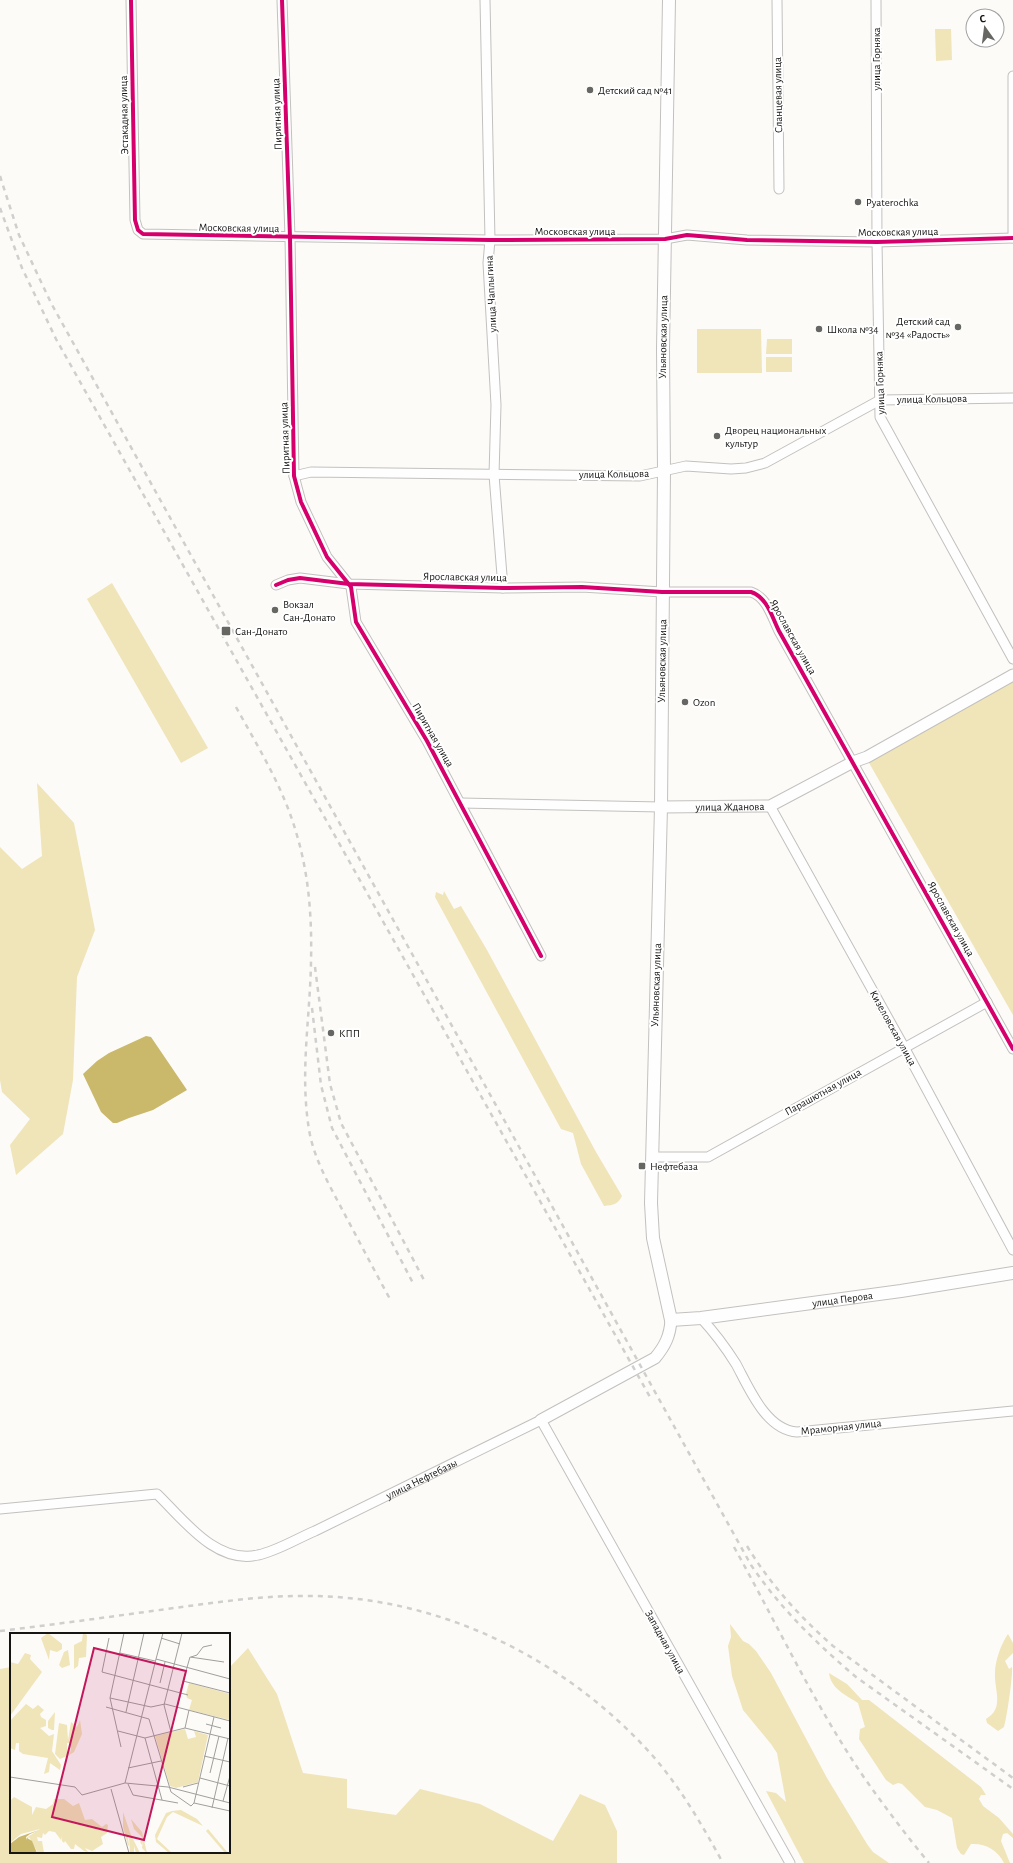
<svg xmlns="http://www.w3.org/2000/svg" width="1013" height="1863" font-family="'Alegreya Sans',sans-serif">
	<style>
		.green { fill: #f0e4b9 }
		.water { fill: #cab86b }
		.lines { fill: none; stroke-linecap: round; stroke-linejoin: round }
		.minor-casing { stroke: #c2c1bf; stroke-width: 11 }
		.tertiary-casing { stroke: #c2c1bf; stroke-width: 13 }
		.secondary-casing { stroke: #c2c1bf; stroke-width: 14 }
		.minor { stroke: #fffefe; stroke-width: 9 }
		.tertiary { stroke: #fffefe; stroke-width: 11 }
		.secondary { stroke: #fffefe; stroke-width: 12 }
		.rail { stroke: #cfcfce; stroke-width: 2.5; stroke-dasharray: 5 5; stroke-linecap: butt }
		.cycleway-casing { stroke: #fff; stroke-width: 6 }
		.cycleway { stroke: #d6006c; stroke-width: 4 }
		.poi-dot { fill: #666663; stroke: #fff; stroke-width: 1.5 }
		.labels { text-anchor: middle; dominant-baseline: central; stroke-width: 4; stroke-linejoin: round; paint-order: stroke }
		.street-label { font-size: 11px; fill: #151513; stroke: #fff }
		.poi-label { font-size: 11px; fill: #151513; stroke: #fff; text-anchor: start }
		.inset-road { fill: none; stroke: #a09f9c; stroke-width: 1 }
		.view { fill: #c2185b; fill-opacity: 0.15; stroke: #c2185b; stroke-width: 2 }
		.inset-edge { fill: none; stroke: #151513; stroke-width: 2 }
	</style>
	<rect width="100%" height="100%" fill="#fcfbf8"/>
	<g class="green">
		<polygon points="935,29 951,29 952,60 936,61"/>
		<polygon points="697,329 761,329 762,373 697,373"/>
		<polygon points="767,339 792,339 792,354 766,354"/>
		<rect x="766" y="357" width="26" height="15"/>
		<polygon points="112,583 208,748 181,763 87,599"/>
		<polygon points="1013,681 1013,1015 868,761"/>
		<polygon points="37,783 74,823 95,930 77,977 73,1080 63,1134 16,1175 10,1145 30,1119 2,1092 0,1080 0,847 22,869 42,856"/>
		<path d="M 444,891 L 454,909 L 461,906 L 487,950 L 596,1152 L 622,1196 C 618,1204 614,1205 604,1206 L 581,1164 L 573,1133 L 561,1129 L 435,897 L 436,892 L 443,895 Z"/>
		<polygon points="730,1624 743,1641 749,1644 756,1651 771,1673 827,1778 867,1844 873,1852 889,1863 804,1863 766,1791 776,1793 786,1802 777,1753 771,1744 743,1710 732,1676 728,1646 731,1637"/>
		<path d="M 1008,1634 L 1013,1643 L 1013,1653 L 1005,1661 L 1009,1669 L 1012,1667 C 1013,1675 1007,1717 1004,1727 L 998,1731 L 987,1723 L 986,1719 C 1005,1708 994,1690 995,1673 C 995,1661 1001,1644 1008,1634 Z"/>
		<polygon points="248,1648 277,1694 303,1773 347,1779 347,1808 396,1815 420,1789 480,1804 553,1841 580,1794 605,1805 617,1831 617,1863 0,1863 0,1669 11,1667 11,1852 229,1852 229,1668"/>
		<path d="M 829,1673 L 847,1684 L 862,1700 L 869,1700 L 981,1787 L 986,1795 L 981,1795 L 979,1799 L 983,1806 L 999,1818 L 1013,1834 L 1013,1838 L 1007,1833 L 1003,1834 L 1001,1841 L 1010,1863 L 1004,1863 C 998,1850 985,1843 971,1844 L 964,1855 L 961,1854 L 957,1848 L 952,1818 L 937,1810 L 925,1807 L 902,1784 L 898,1783 L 893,1785 L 886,1780 L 859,1739 L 860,1729 L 865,1727 L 858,1703 C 846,1695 831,1689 829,1673 Z"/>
	</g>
	<polygon class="water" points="146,1036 151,1037 187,1090 153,1110 129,1118 117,1123 113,1123 101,1112 83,1074 97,1061 109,1053"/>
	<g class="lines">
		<defs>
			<g id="minor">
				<polyline points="131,0 135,220 138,230 143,234 490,240 665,239 687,235 747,240 877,242 1013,238"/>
				<polyline points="282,0 290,237 294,476 301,502 327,557 351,587 356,622 427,741 541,956"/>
				<polyline points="485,0 490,240 488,263 496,405 494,475 503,588"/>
				<polyline points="777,0 779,189"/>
				<polyline points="876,0 877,242 880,417 1013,659"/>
				<polyline points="1013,238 1013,76"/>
				<polyline points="294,476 311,472 640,476 686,466 731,469 746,468 765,463 880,400 1013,398"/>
				<path d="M 276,585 L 288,580 L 300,578 L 349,584 L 503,588 L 582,587 L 662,592 L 751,592 C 767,597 772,617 779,631 L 1013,1049"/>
				<polyline points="461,803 661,807"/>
				<polyline points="770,806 904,1047 1013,1250"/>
				<polyline points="652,1157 708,1157 987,1002"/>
				<path d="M 701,1318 C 714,1332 726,1348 736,1364 C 749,1388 766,1430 797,1432 L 1013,1411"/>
				<path id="s1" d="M 0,1509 L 157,1494 C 183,1519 216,1565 258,1555 C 277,1551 296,1539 315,1531 L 541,1420 L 790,1863"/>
			</g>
			<g id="tertiary">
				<path id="s2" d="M 661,807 L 770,806 L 853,762 L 867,757 L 1013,675"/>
				<path d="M 541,1420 L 655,1358 C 665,1346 670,1336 671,1320"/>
			</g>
			<g id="secondary">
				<path id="s3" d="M 669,0 L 663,349 L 664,471 L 661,807 L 651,1203 L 653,1238 L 671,1320 L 701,1318 L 901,1291 L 1013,1273"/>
			</g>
		</defs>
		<use href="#minor" class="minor-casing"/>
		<use href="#tertiary" class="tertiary-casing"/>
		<use href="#secondary" class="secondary-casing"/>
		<use href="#minor" class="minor"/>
		<use href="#tertiary" class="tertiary"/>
		<use href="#secondary" class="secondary"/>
		<g class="rail">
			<path d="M 0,176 L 19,235 L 51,303 L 751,1565 C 780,1608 817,1644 856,1677 L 1013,1789"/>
			<polyline points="0,208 22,268 56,339 650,1397"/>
			<path d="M 236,707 C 258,747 283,787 296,832 C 309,874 312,918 311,962 C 310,1020 299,1077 310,1135 C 316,1163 331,1188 344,1213 C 359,1241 374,1270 390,1299"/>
			<polyline points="315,967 330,1084 341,1123 424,1280"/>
			<polyline points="312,1008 321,1085 332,1128 414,1285"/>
			<path d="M 747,1546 C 770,1584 799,1616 833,1646 L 1013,1778"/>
			<path d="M 734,1547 C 777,1624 814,1704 863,1776 C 884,1806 906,1835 929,1863"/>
			<path d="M 0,1631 C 58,1624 116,1616 174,1608 C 219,1602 265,1595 311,1596 C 441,1597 566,1659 652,1755 C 681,1788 702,1825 723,1863"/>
		</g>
		<defs>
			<g id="cycleway">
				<polyline points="131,0 135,220 138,230 143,234 490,240 665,239 687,235 747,240 877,242 1013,238"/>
				<polyline points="282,0 290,237 294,476 301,502 327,557 351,587 356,622 427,741 541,956"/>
				<path d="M 276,585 L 288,580 L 300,578 L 349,584 L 503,588 L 582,587 L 662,592 L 751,592 C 767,597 772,617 779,631 L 1013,1049"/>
			</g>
		</defs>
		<use href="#cycleway" class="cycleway-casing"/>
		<use href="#cycleway" class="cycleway"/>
	</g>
	<g class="poi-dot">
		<circle cx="590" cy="90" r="4"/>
		<circle cx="858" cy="202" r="4"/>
		<circle cx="958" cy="327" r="4"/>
		<circle cx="819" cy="329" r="4"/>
		<circle cx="717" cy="436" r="4"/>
		<circle cx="275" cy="610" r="4"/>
		<rect x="221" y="626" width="10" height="10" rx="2"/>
		<circle cx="685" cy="702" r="4"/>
		<circle cx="331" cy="1033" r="4"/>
		<rect x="638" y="1162" width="8" height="8" rx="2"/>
	</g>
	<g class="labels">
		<g class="street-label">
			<text transform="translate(876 59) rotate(-90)">улица Горняка</text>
			<text transform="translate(778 95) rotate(-91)">Сланцевая улица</text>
			<text transform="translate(277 114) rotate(-92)">Пиритная улица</text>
			<text transform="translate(124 115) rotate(-91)">Эстакадная улица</text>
			<text transform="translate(239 228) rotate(1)">Московская улица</text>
			<text x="575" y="231">Московская улица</text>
			<text transform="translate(898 232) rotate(-1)">Московская улица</text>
			<text transform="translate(491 294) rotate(-93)">улица Чаплыгина</text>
			<text transform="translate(663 337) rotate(-89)">Ульяновская улица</text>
			<text transform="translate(880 383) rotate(-92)">улица Горняка</text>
			<text transform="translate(932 399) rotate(-1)">улица Кольцова</text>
			<text transform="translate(285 438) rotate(-92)">Пиритная улица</text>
			<text transform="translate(614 474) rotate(-1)">улица Кольцова</text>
			<text transform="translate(465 577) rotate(1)">Ярославская улица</text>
			<text transform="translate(793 637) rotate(61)">Ярославская улица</text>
			<text transform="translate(662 661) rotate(-89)">Ульяновская улица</text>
			<text transform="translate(433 735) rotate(60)">Пиритная улица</text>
			<text stroke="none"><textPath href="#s2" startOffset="69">улица Жданова</textPath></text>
			<text transform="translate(951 919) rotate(61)">Ярославская улица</text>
			<text transform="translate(656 985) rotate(-88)">Ульяновская улица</text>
			<text transform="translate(893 1028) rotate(61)">Кизеловская улица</text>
			<text transform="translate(823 1092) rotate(-29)">Парашютная улица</text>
			<text stroke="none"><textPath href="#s3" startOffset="1495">улица Перова</textPath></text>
			<text transform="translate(841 1427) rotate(-6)">Мраморная улица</text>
			<text stroke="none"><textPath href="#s1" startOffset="462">улица Нефтебазы</textPath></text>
			<text transform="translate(665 1642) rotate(61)">Западная улица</text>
		</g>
		<g class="poi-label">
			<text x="598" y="90">Детский сад №41</text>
			<text x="866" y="202">Pyaterochka</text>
			<text x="950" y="321" text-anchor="end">Детский сад<tspan x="950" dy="13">№34 «Радость»</tspan></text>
			<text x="827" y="329">Школа №34</text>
			<text x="725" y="430">Дворец национальных<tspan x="725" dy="13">культур</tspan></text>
			<text x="283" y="604">Вокзал<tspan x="283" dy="13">Сан-Донато</tspan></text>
			<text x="235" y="631">Сан-Донато</text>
			<text x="693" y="702">Ozon</text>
			<text x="339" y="1033">КПП</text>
			<text x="650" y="1166">Нефтебаза</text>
		</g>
	</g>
	<g transform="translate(10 1633)">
		<rect width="220" height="220" fill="#fcfbf8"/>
		<path d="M 38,0 L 52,11 L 52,16 L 47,19 L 40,17 L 39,27 L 31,5 ZM 73,0 L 77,2 L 76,24 L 69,25 L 68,33 L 64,36 L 64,12 L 72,8 ZM 58,17 L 60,32 L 52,35 L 49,32 L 54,19 ZM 15,20 L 21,22 L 20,26 L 32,39 L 0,83 L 0,29 L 8,31 ZM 179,50 L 220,61 L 220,87 L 179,77 L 182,67 L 177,65 L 176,61 ZM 16,71 L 23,76 L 28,72 L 34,77 L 30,81 L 31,84 L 36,87 L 36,93 L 30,95 L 39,103 L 44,101 L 42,118 L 51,132 L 50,137 L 40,130 L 39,139 L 34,141 L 38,125 L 13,121 L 9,118 L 9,110 L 6,110 L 5,117 L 0,115 L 0,88 ZM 45,79 L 44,97 L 42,97 L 38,95 L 38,88 ZM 70,87 L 72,101 L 64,119 L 59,122 L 61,117 L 60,110 L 57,110 L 57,123 L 50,126 L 45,121 L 49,90 L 57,92 L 58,107 L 61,89 L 67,94 ZM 175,96 L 178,106 L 186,104 L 184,98 L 198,102 L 188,149 L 166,155 L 160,153 L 145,103 ZM 4,164 L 22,174 L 22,182 L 26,174 L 36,176 L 43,171 L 44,166 L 54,166 L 63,173 L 69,170 L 75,187 L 82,186 L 92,194 L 96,191 L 98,192 L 97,200 L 91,204 L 93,211 L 82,218 L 75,215 L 78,219 L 74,218 L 65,211 L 64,216 L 61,216 L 55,208 L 54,210 L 52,208 L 51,203 L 51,207 L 45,199 L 39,198 L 35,202 L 33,200 L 32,205 L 27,204 L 28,208 L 32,208 L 34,220 L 28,220 L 19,204 L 16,208 L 16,205 L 30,196 L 11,201 L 0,210 L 0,168 ZM 171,177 L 187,186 L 193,193 L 163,179 L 157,184 L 147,206 L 162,220 L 159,220 L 146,209 L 145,202 L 156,180 L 162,178 ZM 113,179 L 121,202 L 130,220 L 126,220 L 124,213 L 124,220 L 120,220 L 119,205 L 118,204 L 119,212 L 118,213 L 113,194 ZM 121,186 L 132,199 L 137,220 L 132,215 L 133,208 L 132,212 L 130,209 L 133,205 L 124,196 ZM 198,196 L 218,220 L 215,220 L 196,198 Z" fill="#f0e4b9"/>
		<path d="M 29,197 L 20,201 L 16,204 L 16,207 L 17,205 L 22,208 L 27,220 L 0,220 L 0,211 L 9,204 Z" fill="#cab86b"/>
		<path class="inset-road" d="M 99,5 L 92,39 L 178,62M 151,5 L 170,11M 110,20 L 145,28M 180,24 L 214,29M 181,24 L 187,22 L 193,14 L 202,12M 146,26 L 153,0M 220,46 L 146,26 L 115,150 L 158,154 L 220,170M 173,48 L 220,60M 150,50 L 155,29M 170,59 L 180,24M 100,65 L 141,74 L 155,71 L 220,88M 96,74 L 139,86 L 161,159 L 181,173 L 184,170 L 220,178M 167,74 L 171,60M 116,79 L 134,0M 196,91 L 211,95M 175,95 L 179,77M 108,98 L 135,105 L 175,95 L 220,106M 161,99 L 154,72 L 172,0M 135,105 L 152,167M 111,114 L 100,65 L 114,0M 194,123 L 220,129M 118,135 L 151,128M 200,140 L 209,103M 0,144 L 65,154 L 72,162 L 115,150M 190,145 L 220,153M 118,151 L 123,162 L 168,170M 173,154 L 188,150M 101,156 L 119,220M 213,168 L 220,143M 184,170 L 204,84M 202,175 L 218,105"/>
		<path class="view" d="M 84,15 L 176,38 L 134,207 L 42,184 Z"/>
		<rect width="220" height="220" class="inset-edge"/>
	</g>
	<g transform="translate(985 28) rotate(346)"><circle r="19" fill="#ffffff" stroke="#a1a1a1"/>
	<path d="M0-3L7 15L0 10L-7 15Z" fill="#666663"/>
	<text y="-6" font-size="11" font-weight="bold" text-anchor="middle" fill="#151513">С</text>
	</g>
</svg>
